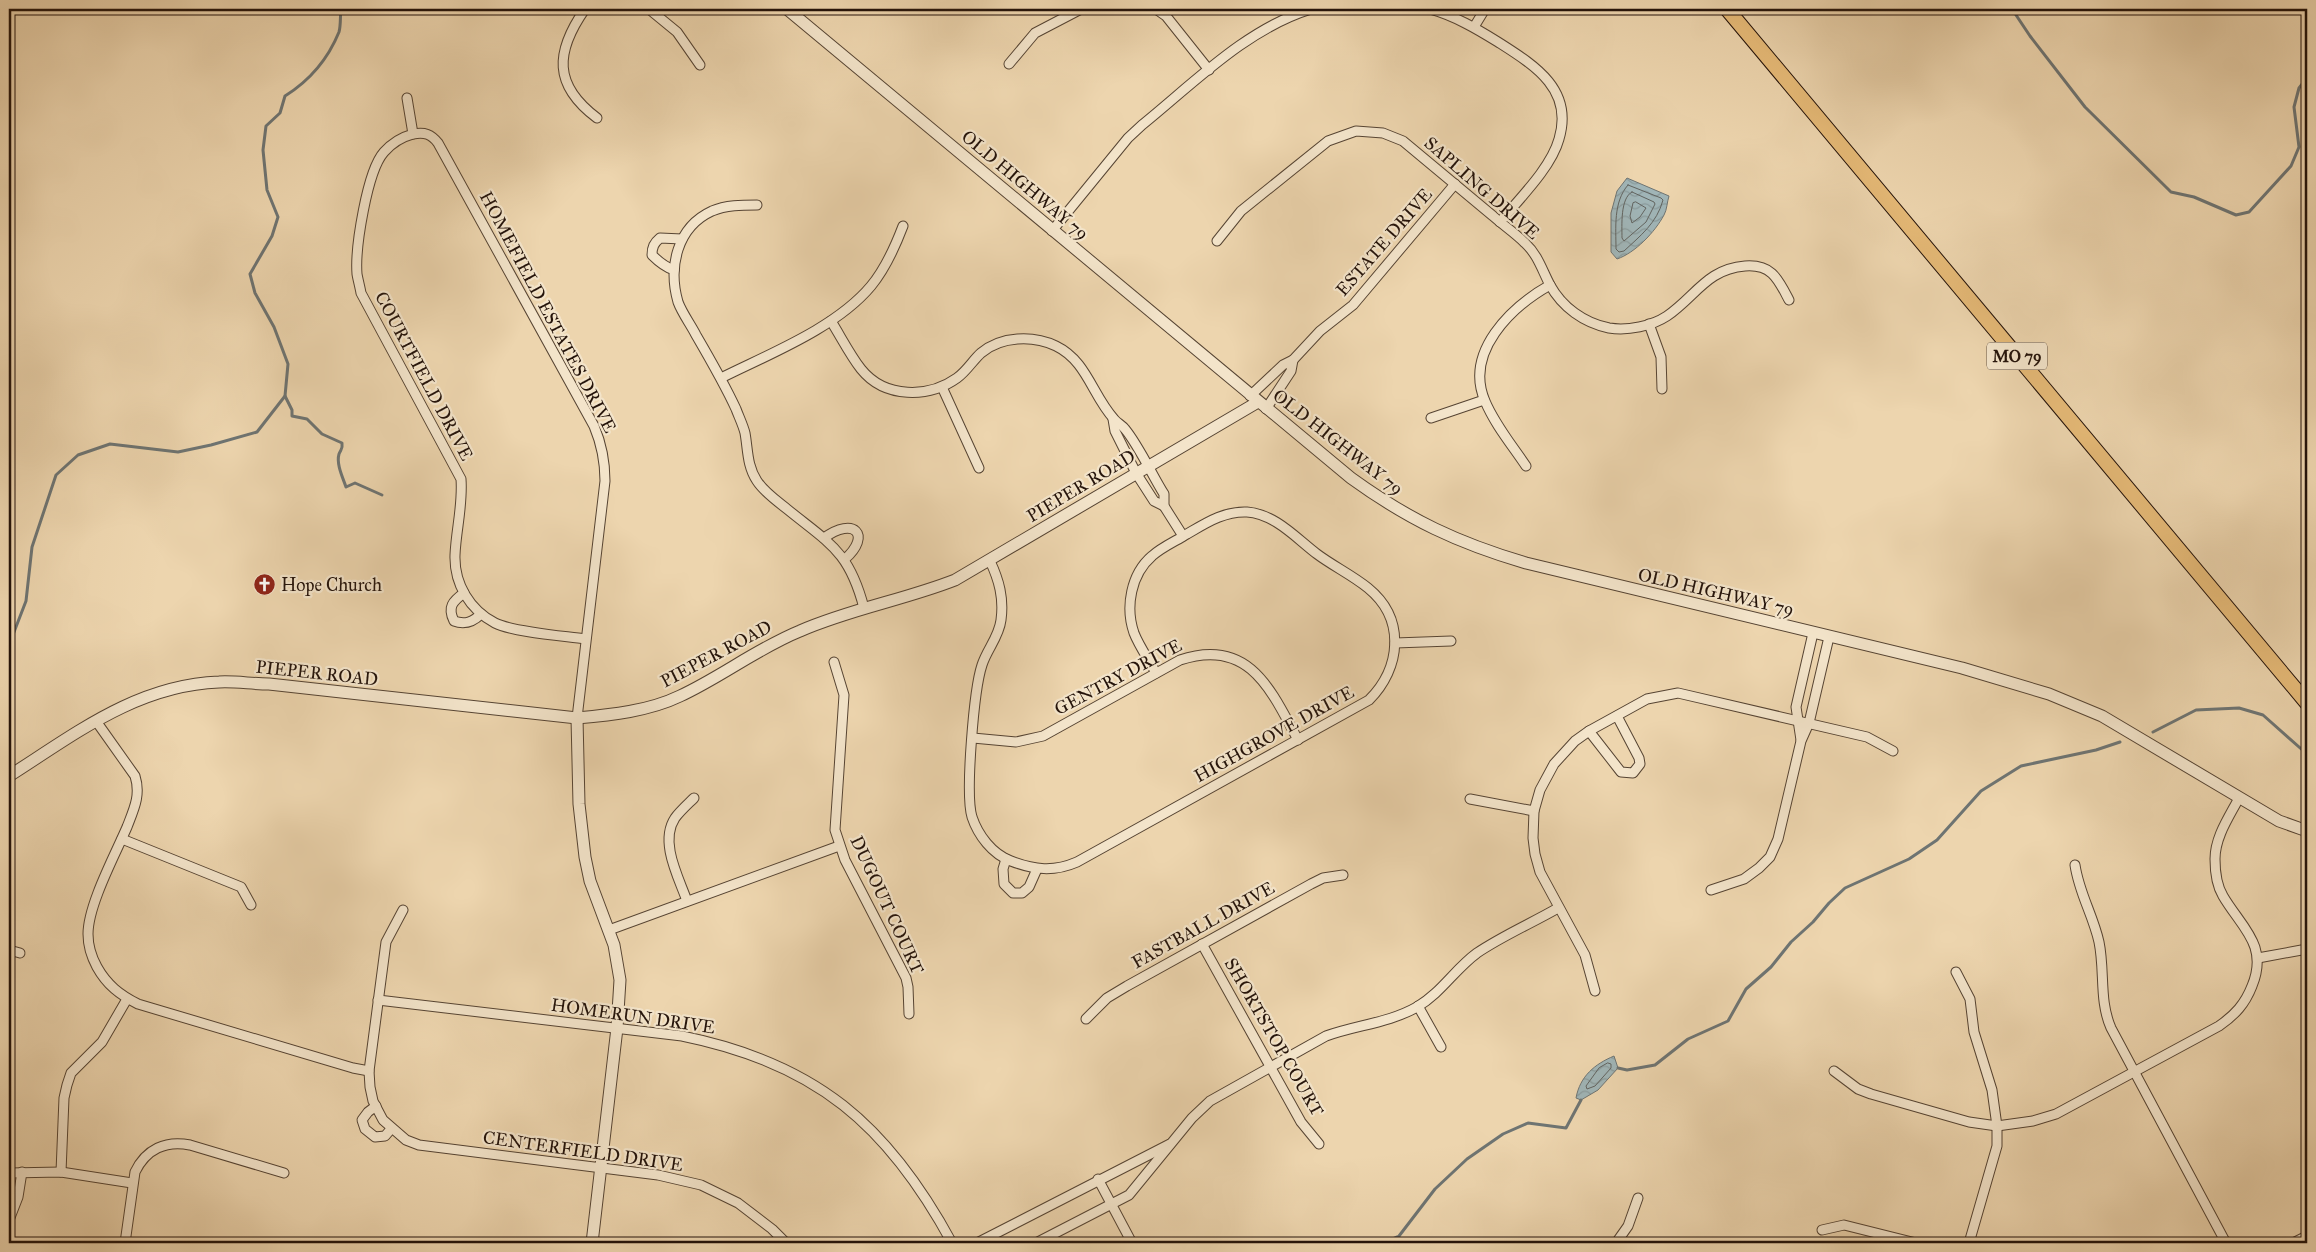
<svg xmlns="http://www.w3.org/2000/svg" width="2316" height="1252" font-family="'IM FELL Great Primer',serif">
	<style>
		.water { fill: url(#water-waves); stroke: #6e7472 }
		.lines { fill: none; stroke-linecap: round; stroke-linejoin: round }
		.shore { stroke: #626460; stroke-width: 1 }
		.stream { stroke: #6e7472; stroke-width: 3 }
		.minor-casing { stroke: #564433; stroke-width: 11 }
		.tertiary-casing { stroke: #564433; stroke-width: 13 }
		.primary-casing { stroke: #24130a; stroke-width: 16 }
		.minor { stroke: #f3e4ca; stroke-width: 9 }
		.tertiary { stroke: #f3e4ca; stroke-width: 11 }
		.primary { stroke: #e6ba77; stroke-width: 14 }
		.labels { text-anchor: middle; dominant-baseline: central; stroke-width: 4.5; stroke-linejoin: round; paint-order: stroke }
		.shield { fill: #f3e4ca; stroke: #625244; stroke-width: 1 }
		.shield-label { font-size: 16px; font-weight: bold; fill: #24130a }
		.street-label { font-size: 18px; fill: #24130a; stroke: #f3e4ca }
		.poi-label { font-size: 18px; fill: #24130a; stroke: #f3e4ca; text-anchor: start }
	</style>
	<defs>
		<pattern id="water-waves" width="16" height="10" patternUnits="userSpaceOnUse" patternTransform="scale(1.25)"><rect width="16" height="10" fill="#a0b5b7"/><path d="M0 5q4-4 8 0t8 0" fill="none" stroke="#8a9b9c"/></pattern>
	</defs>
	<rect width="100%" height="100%" fill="#edd5ae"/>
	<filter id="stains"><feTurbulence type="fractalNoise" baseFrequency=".004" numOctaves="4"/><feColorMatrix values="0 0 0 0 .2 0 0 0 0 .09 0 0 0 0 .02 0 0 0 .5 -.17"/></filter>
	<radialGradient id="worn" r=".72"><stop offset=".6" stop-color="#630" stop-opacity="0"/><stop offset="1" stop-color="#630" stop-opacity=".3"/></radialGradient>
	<g class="water">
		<path d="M 1627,178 L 1669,196 C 1667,202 1667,210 1664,215 C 1655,232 1635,253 1617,259 L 1611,252 L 1611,213 L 1617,191 Z"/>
		<path d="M 1614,1056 L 1618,1068 L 1598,1090 L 1581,1100 L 1576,1098 C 1580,1076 1595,1064 1614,1056 Z"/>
	</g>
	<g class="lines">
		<g class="shore">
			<path d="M 1628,185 L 1661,198 L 1663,200 C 1657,223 1640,236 1624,251 L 1619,252 L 1616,249 C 1616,228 1613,202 1628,185 Z"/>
			<path d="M 1632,192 L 1654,202 L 1655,204 L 1646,222 L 1624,241 L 1622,238 C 1622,226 1620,198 1632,192 Z"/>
			<polygon points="1636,202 1646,208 1640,217 1632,223 1630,216 1633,203"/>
			<polygon points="1608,1063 1611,1064 1611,1068 1595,1086 1587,1089 1586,1086 1599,1068"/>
		</g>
		<g class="stream">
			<polyline points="2012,9 2030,36 2085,107 2171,192 2194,197 2236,215 2249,212 2291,166 2299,147 2294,107 2299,88 2307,78"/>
			<path d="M 285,396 L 292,410 L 292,416 L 307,419 L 322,434 L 342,443 C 343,449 341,449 339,454 C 336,464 343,478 346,487 L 355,483 L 382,495"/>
			<path d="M 9,645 L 26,601 L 32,547 L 56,475 L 78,455 L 110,444 L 178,452 L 211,445 L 257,432 L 285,396 L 288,364 L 274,327 L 255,293 L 250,274 L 272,236 L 278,217 L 267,190 L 263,150 L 266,126 L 280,113 L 285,96 C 309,81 328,59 339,32 C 341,25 340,16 341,9"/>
			<polyline points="2153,732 2196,710 2239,708 2263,715 2307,754"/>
			<polyline points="1618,1068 1627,1070 1655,1065 1688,1039 1728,1021 1746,989 1771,967 1791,942 1813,922 1829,903 1845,888 1909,859 1937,840 1981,791 2021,766 2096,750 2120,742"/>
			<polyline points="1383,1243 1399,1236 1435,1189 1467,1159 1503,1134 1528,1123 1566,1128 1581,1100"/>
		</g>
		<defs>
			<g id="minor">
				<path d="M 585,9 C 555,52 553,85 597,118"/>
				<polyline points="649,9 677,32 700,65"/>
				<polyline points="1156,9 1166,16 1209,70"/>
				<path d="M 1430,9 C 1455,16 1477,29 1498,42 C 1534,65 1574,89 1559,139 C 1551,168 1519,199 1500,222"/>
				<polyline points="1474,27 1485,9"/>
				<polyline points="1009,64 1035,33 1081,9"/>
				<path d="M 407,98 L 413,134 C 425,132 431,134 438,143 L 594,426 C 602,445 605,461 605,481 L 577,718"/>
				<path d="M 413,134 C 402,137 392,143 384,152 C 367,171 355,248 357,274 C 358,280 360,287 361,293 L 461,479 C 463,505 456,530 455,555 C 454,584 470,610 495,623 C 513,632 564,636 585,639"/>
				<path d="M 757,205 C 742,205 726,205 712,211 C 677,227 668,267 678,302 C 682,313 691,325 696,335 C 710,359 724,383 736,409 C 739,417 743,425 745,433 C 748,450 747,466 757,481 C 764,492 777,501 787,509 C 830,544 849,551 864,608"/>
				<path d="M 1052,231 L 1128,138 L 1142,125 C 1194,83 1246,29 1311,9"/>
				<path d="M 1217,241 L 1241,211 L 1328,141 L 1356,131 L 1383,133 L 1403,141 C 1433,166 1463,191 1493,216 C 1503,225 1515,233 1525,243 C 1538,255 1542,270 1550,285 C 1562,307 1584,323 1609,328 C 1628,331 1652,326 1667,316 C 1696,296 1707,269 1745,266 C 1772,264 1778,279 1789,300"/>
				<path d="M 674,270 C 665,267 659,262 652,255 C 652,247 654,243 660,238 L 682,239"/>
				<path d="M 831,321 C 841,337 850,355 861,369 C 885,399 929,398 957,378 C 967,371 973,360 981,353 C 1001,336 1033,335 1056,346 C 1087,361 1092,395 1114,419 C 1117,423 1122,425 1125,429 C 1139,446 1152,475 1164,494 L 1164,506 L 1183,536"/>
				<polyline points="1649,324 1661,357 1662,389"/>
				<path d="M 721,378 C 769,354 836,328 871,286 C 886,268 895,247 903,226"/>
				<polyline points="942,387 979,468"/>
				<polyline points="1250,396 1283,365 1293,360 1320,331 1353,305 1455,184"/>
				<polyline points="1266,409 1291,371 1293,360"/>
				<polyline points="1431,418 1484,400"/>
				<polyline points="1113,419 1115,431 1136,473 1154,501 1164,506"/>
				<path d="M 1526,466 C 1512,445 1495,425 1485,401 C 1464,352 1511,307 1550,285"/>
				<path d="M 824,538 C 854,516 872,535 845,559"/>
				<path d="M 990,561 C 999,580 1004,598 1001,620 C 999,637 987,649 982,665 C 974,689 965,794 972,817 C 978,835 992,854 1011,861 C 1034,870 1054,872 1077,862 L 1369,700 C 1401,668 1406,619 1368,588 C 1352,575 1333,566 1317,554 C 1296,538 1275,514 1247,512 C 1224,511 1206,523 1187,534 C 1176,541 1162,547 1152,556 C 1131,574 1125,607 1134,633 C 1139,646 1149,660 1156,673"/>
				<path d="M 464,593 C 453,601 447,607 454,621 C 465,625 473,622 481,614"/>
				<polyline points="1395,643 1451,641"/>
				<polyline points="834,662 844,695 835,830 845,860 906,978 908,987 909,1014"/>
				<path d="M 96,721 L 135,776 C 141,795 134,809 127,827 C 115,855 88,905 88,934 C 88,946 91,956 97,967 C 107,985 120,995 138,1004 L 353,1068 L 369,1071"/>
				<polyline points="1589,731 1621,772 1633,773 1640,764 1639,758 1617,716"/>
				<path d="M 973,738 L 1016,742 L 1043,736 L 1180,660 C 1249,637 1271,690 1298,740"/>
				<polyline points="1801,740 1796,707 1813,633"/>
				<polyline points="1470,799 1534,811"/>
				<polyline points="122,839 241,887 251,905"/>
				<polyline points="1006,859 1003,869 1004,884 1013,893 1022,893 1029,887 1037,869"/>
				<path d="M 2075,865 C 2079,893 2093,915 2099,942 C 2105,971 2099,1001 2111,1028 L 2226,1243"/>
				<polyline points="1711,890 1744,879 1759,868 1770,857 1778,839 1801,741 1809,723 1829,637"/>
				<path d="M 687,901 C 679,878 659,842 675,818 C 680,811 688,804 694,798"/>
				<polyline points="403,910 386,942 369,1071 370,1087 373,1101 383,1120 406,1140 419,1145 658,1175 701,1185 738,1203 772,1229 786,1243"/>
				<polyline points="609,930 839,846"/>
				<polyline points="1202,944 1301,1122 1319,1144"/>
				<polyline points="9,950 20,953"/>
				<polyline points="2258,958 2307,949"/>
				<polyline points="1956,972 1970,999 1974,1032 1992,1090 1997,1126 1997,1146 1969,1243"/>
				<polyline points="1595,991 1585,955 1540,872 1535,854 1533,838 1534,811 1540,790 1554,764 1575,741 1589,731 1647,699 1678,693 1867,737 1893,751"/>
				<path d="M 378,1000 L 682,1036 C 816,1063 888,1125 952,1243"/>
				<polyline points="1418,1006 1441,1047"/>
				<polyline points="1086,1019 1107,998 1127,986 1311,884 1323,878 1343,875"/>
				<path d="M 1834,1071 L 1858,1089 L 1871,1094 L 1969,1122 L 1997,1126 L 2033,1121 L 2056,1114 L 2219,1026 C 2235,1015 2245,1004 2252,986 C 2269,945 2241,927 2223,896 C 2217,886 2215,871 2215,859 C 2215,837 2229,817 2239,798"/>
				<polyline points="376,1106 368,1112 362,1120 365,1129 375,1137 385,1136 391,1129"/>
				<polyline points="61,1172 64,1098 67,1085 71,1073 102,1042 127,999"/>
				<polyline points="9,1173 61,1172 132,1183"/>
				<polyline points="1098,1179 1132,1243"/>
				<polyline points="9,1220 18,1197 22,1172"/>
				<polyline points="1822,1230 1844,1225 1916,1243"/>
				<path d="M 125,1243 L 135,1172 C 146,1149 166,1140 190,1145 L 284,1173"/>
				<polyline points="977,1243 1170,1144"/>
				<path d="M 1036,1243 L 1129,1195 L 1192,1118 L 1210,1101 L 1326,1036 C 1356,1025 1389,1023 1417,1007 C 1441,993 1455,969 1477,953 C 1502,936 1532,923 1558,908"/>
				<polyline points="1616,1243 1628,1226 1638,1198"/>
				<polyline points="2293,1243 2307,1236"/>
			</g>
			<g id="tertiary">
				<path d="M 787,9 L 1351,478 C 1409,520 1458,543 1526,563 L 1962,668 L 2049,694 L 2102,716 L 2279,821 L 2307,831"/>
				<polyline points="577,718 579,804 585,857 590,881 614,945 620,980 617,1028 592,1243"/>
				<path d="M 9,776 C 75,734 137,685 219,682 C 235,681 252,684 269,684 L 577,718 C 611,715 649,711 680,696 C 721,677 758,648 800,631 C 850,609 904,600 955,580 L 1258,402"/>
			</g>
			<polyline id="primary" points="1727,9 2307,703"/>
		</defs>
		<use href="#minor" class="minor-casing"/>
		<use href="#tertiary" class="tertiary-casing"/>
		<use href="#primary" class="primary-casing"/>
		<use href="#minor" class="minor"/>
		<use href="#tertiary" class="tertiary"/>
		<use href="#primary" class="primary"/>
	</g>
	<defs>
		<symbol id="church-disc" viewBox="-11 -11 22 22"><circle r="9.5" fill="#8f2418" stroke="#f3e4ca"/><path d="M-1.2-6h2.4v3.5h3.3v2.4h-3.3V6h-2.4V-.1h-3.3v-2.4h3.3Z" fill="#fff"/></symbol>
	</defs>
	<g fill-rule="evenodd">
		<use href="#church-disc" x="252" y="572" width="25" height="25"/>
	</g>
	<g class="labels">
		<rect class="shield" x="1987" y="342.5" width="60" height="27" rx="4"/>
		<g class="shield-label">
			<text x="2017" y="356">MO 79</text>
		</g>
		<g class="street-label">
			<text transform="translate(1025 185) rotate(40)">OLD HIGHWAY 79</text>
			<text transform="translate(1482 188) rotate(41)">SAPLING DRIVE</text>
			<text transform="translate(1384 242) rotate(-49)">ESTATE DRIVE</text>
			<text transform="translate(548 312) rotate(62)">HOMEFIELD ESTATES DRIVE</text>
			<text transform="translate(424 376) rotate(62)">COURTFIELD DRIVE</text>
			<text transform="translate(1338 442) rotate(38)">OLD HIGHWAY 79</text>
			<text transform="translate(1081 486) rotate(-31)">PIEPER ROAD</text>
			<text transform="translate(1716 592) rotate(13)">OLD HIGHWAY 79</text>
			<text transform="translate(716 654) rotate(-28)">PIEPER ROAD</text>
			<text transform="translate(317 673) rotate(6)">PIEPER ROAD</text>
			<text transform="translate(1118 677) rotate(-28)">GENTRY DRIVE</text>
			<text transform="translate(1274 734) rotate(-29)">HIGHGROVE DRIVE</text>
			<text transform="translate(887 905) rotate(65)">DUGOUT COURT</text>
			<text transform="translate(1203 925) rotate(-29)">FASTBALL DRIVE</text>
			<text transform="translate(633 1016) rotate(8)">HOMERUN DRIVE</text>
			<text transform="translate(1274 1037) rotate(60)">SHORTSTOP COURT</text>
			<text transform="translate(583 1151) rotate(8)">CENTERFIELD DRIVE</text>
		</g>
		<g class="poi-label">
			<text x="281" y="585">Hope Church</text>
		</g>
	</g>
	<rect width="2316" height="1252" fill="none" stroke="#edd5ae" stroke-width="30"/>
	<rect x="10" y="10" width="2296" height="1232" fill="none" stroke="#24130a" stroke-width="2.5"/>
	<rect x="15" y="15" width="2286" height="1222" fill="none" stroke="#24130a"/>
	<rect width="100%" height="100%" filter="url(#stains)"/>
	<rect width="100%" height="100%" fill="url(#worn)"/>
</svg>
